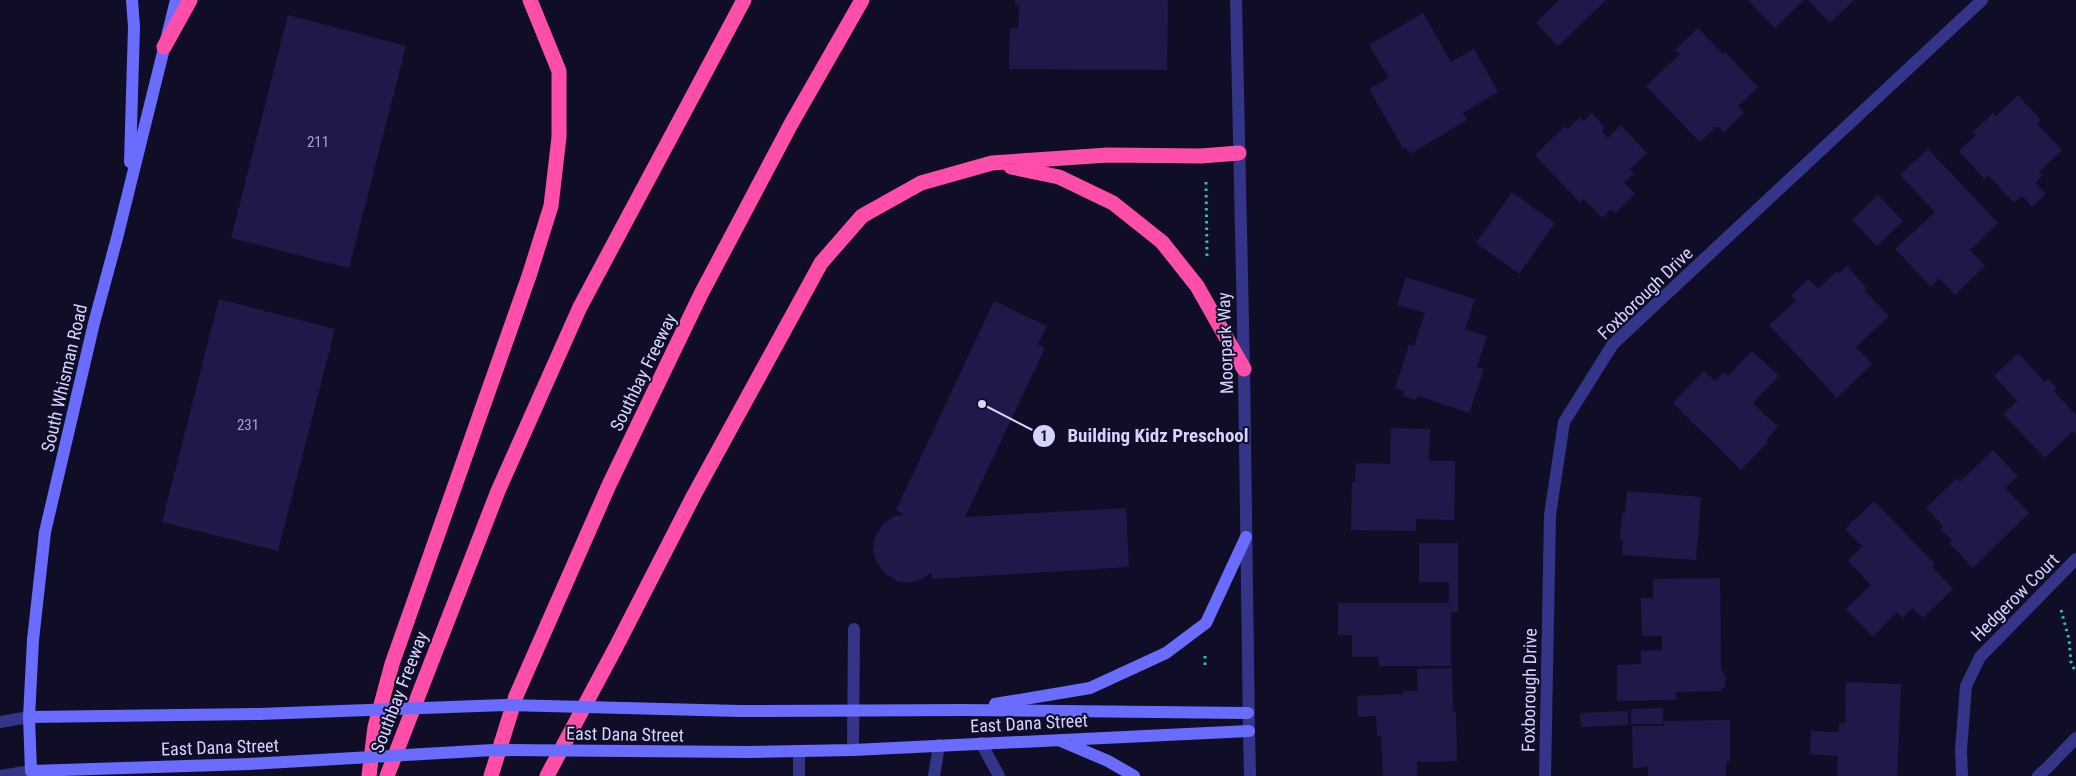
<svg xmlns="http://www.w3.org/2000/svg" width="2076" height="776" font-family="'Roboto Condensed',sans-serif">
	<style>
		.building { fill: #1f1849 }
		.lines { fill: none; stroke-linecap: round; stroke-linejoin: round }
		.path { stroke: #25c1b1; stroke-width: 3; stroke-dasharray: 2.5 4; stroke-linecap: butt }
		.service { stroke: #343589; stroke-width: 12 }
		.minor { stroke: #343589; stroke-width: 12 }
		.tertiary { stroke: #343589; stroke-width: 12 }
		.secondary { stroke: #6a6cff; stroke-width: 12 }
		.motorway { stroke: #ff4eaa; stroke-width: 15 }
		.secondary-bridge { stroke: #6a6cff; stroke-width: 12 }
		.labels { text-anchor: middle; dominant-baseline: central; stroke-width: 4; stroke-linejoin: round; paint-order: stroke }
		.number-label { font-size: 15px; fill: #a8a4d2 }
		.street-label { font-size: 18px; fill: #d6d3ff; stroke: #100d27 }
		.leader { fill: none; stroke: #d6d3ff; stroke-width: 2 }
		.callout-dot { fill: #d6d3ff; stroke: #100d27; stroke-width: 2 }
		.mark-label { font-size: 15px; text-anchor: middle; font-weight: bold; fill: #111 }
		.callout-label { font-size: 19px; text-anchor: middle; font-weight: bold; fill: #d6d3ff; stroke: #100d27; stroke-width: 4; stroke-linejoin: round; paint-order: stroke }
	</style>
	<rect width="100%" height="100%" fill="#100d27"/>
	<g class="building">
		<polygon points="1015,0 1168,0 1167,70 1009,69 1010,28 1018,28 1019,5 1015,5"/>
		<polygon points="1559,0 1606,0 1558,46 1536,23"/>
		<polygon points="1748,0 1804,0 1775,28"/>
		<polygon points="1808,0 1854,0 1830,23"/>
		<polygon points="1423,13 1451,62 1474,49 1498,92 1463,113 1467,120 1410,154 1406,147 1403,148 1369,89 1389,78 1369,45"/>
		<polygon points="288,15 406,46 349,268 231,238"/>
		<polygon points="1698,28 1723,54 1725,52 1758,87 1738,106 1744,113 1724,132 1717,126 1700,142 1646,86 1680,54 1675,50"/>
		<polygon points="2018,95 2041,120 2037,124 2062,150 2039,172 2043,175 2035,183 2046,194 2032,207 2022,196 2014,203 1988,175 1984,179 1959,151 1976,135 1973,132 1993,113 1996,116"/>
		<polygon points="1592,113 1605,128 1602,131 1608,138 1621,125 1647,153 1630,169 1634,173 1624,182 1635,194 1615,213 1611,209 1602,218 1584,199 1580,203 1535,155 1565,126 1568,129 1580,117 1584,121"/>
		<polygon points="1928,149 1998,223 1970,250 1985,266 1955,295 1939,278 1931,287 1895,249 1935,212 1900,175"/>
		<polygon points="1512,192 1555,223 1519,274 1476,243"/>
		<polygon points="1878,195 1903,221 1877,246 1852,220"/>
		<polygon points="1847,266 1867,288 1864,290 1889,316 1856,347 1872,364 1837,398 1769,325 1796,301 1791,295 1809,279 1818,289 1837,271 1839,273"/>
		<polygon points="1406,277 1475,299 1465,329 1487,336 1477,367 1484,369 1469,413 1418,396 1416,400 1403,396 1404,391 1395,388 1409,345 1414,346 1425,313 1397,305"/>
		<polygon points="219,299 335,329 278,551 162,522"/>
		<polygon points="994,301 1047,326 1038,344 1045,348 965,517 1126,508 1129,567 932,579 932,572 923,579 910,583 897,581 885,574 877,563 873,551 875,537 882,525 892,517 904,514 896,510"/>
		<polygon points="1752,351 1779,376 1753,403 1778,427 1766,440 1768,442 1741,470 1673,403 1704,371 1715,381 1724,372 1728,376"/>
		<polygon points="2018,353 2045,382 2048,379 2057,388 2054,391 2076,415 2076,435 2073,431 2045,458 2003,414 2017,401 1994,376"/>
		<polygon points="1391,428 1430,429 1429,461 1455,461 1454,520 1416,519 1416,531 1351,530 1352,482 1355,483 1356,463 1390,464"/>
		<polygon points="1993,450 2018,476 2005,488 2029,513 1973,568 1949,543 1952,540 1940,529 1943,526 1926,508 1957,478 1960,482"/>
		<polygon points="1627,491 1701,497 1696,560 1622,555 1623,539 1620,539 1622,513 1625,513"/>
		<polygon points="1874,501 1935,564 1932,567 1953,589 1923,618 1912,608 1903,618 1897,612 1873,637 1846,609 1871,585 1848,561 1862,546 1845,529"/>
		<polygon points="1419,543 1458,543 1458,612 1451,612 1451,666 1379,666 1379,657 1352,657 1352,635 1338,635 1338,603 1449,603 1449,582 1419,582"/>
		<polygon points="1720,578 1721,670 1726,676 1725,686 1721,691 1676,692 1676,700 1617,701 1617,665 1641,664 1641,651 1662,650 1662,636 1642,636 1641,598 1653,598 1653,579"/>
		<polygon points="1452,668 1453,712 1456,712 1457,761 1417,762 1417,776 1383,776 1381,736 1377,736 1376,716 1358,717 1357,696 1403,694 1403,691 1418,691 1417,669"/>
		<polygon points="1846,682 1901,684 1897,776 1837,776 1838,756 1810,754 1811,731 1839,732 1839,723 1845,723"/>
		<polygon points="1663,708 1663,724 1631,724 1631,709"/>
		<polygon points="1628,711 1628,725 1581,727 1580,713"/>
		<polygon points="1730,720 1730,761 1726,762 1726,776 1648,776 1648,767 1633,768 1632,726 1664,726 1664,721"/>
	</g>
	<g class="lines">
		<g class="path">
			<polyline points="1206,182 1207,256"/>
			<polyline points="2061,610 2069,639 2071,662 2076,673"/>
			<polyline points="1205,656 1205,668"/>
		</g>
		<g class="service">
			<polyline points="981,743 999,776"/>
			<polyline points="853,750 854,629"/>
			<polyline points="799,776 799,751"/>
			<polyline points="934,776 939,745"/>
		</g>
		<g class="minor">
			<polyline points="1249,731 1250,776"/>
			<polyline points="1545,776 1550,515 1564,422 1613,344 1982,0"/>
			<polyline points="1962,776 1961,750 1966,686 1980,657 2076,559"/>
			<polyline points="2038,776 2047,768 2076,738"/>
		</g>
		<g class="tertiary">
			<polyline points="1236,0 1244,369 1249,731"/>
			<polyline points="0,722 29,717"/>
			<polyline points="1,776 31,771"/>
		</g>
		<g class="secondary">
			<polyline points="176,0 117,238 94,323 45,532 33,640 29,717 31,771 249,764"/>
			<polyline points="130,162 134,27 132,0"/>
			<polyline points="995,704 1090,688 1166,653 1206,623 1246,537"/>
			<polyline points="740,711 962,710 1248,713"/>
			<polyline points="29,717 259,714"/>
			<polyline points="1061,741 1108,761 1134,776"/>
			<polyline points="747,752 853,750 1249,731"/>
		</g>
		<g class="motorway">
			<polyline points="164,47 190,0"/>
			<polyline points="1011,167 1059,177 1113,203 1162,242 1197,286 1244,369"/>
			<polyline points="369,776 375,727 392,664 529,276 551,206 559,137 559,71 530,0"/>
			<polyline points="387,776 498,491 580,307 744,0"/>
			<polyline points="491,776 516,696 609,485 701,294 791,124 862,0"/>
			<polyline points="547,776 617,645 694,495 821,263 862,216 921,183 992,163 1108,155 1201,156 1239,153"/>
		</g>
		<g class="secondary-bridge">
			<polyline points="259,714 505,705 740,711"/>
			<polyline points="249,764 493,750 747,752"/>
		</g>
	</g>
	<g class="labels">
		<g class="number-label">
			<text x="318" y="142">211</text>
			<text x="248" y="425">231</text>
		</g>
		<g class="street-label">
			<text transform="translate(1645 293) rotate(-44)">Foxborough Drive</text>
			<text transform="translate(1225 343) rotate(-92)">Moorpark Way</text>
			<text transform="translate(643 372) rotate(-64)">Southbay Freeway</text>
			<text transform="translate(64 378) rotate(-77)">South Whisman Road</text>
			<text transform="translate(2015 597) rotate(-45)">Hedgerow Court</text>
			<text transform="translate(1529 690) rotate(-89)">Foxborough Drive</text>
			<text transform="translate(399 692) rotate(-69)">Southbay Freeway</text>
			<text transform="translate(1029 723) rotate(-3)">East Dana Street</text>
			<text transform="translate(625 734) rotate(1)">East Dana Street</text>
			<text transform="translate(220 747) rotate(-2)">East Dana Street</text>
		</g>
	</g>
	<path class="leader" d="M982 404L1044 436"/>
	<g class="callout-dot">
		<circle cx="982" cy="404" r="5"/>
		<circle cx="1044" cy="436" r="12"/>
	</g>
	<g class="mark-label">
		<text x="1044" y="441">1</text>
	</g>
	<g class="callout-label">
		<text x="1158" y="442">Building Kidz Preschool</text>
	</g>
</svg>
